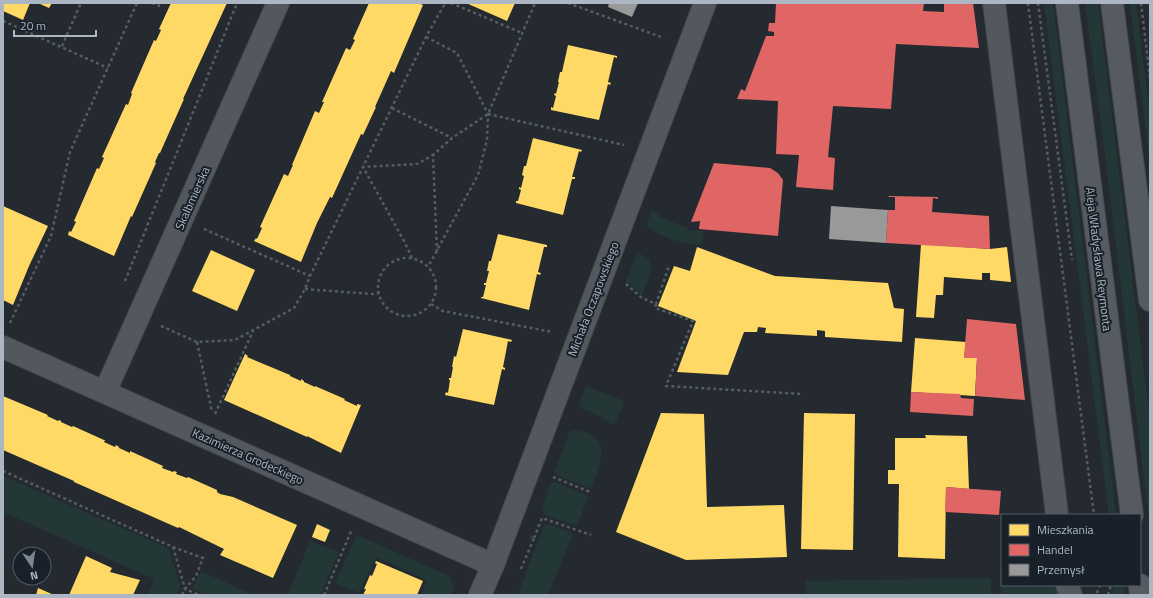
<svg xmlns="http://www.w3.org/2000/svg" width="1153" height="598" font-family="'Titillium Web',sans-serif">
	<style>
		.green { fill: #243737 }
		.homes { fill: #ffd966 }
		.shops { fill: #e06666 }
		.industry { fill: #999 }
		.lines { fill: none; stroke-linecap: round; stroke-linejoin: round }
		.minor-casing { stroke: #404549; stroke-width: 24 }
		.major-casing { stroke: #41474c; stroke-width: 24 }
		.path { stroke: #565d62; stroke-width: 2.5; stroke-dasharray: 3 3; stroke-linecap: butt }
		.minor { stroke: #53585e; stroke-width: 22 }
		.major { stroke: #555b61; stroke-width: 22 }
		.labels { text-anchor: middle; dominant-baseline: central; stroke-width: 4; stroke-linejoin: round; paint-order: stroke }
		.street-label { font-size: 12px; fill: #acb7c3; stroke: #182129 }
	</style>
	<rect width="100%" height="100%" fill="#242a2f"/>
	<g class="green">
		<polygon points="1044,3 1053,3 1116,515 1109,515"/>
		<polygon points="1085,3 1098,3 1150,420 1150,527 1104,147"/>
		<polygon points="1130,3 1136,3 1150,115 1150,164"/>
		<path d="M 652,211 L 659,215 L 659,217 L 688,228 L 687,230 L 704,231 L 700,245 C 683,244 659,237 646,225 Z"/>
		<path d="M 640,254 C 659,259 647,282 642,295 L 626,282 L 636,255 Z"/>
		<polygon points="586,386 624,401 615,424 612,424 602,417 584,409 579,404"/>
		<path d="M 574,430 C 615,436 601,461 591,489 L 557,475 L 555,471 L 570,431 Z"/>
		<polygon points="3,476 168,548 180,585 176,595 148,595 154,579 3,512"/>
		<polygon points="555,482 588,496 577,526 545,515 542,509 550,484"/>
		<polygon points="547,524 573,533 548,595 518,595 544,525"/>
		<polygon points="357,535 449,576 454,587 451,595 421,595 427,580 376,557 359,593 335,583"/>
		<polygon points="310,541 339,552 320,595 288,595"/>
		<polygon points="1000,567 1002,567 1002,585 1057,585 1059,595 1001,595"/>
		<polygon points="201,571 253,595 206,595 192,589"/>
		<polygon points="991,578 991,595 806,595 806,581"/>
		<polygon points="1114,585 1124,585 1125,595 1112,595"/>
	</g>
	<g class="homes">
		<polygon points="3,3 30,3 23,20 3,11"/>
		<polygon points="38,3 52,3 49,8"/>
		<polygon points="171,3 227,3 183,99 184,99 160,153 159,153 155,162 156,163 132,217 131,216 114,256 68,235 69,231 71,232 76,222 74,221 97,168 99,169 104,158 102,157 126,104 128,105 132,94 131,93 154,40 156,41 161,30 159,29"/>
		<polygon points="369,3 418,3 423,5 394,73 391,71 375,107 376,107 363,135 361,134 332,198 330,197 317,223 301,262 254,241 256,238 257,239 262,228 260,227 284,174 288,176 293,165 292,165 315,111 319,113 324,102 322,102 346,48 350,50 355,40 353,39"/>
		<polygon points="466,3 515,3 507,21"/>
		<polygon points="568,45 617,56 617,58 614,57 608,82 611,83 610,85 608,84 599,120 551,110 551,107 553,108 556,96 554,95 555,93 556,94 559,82 558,82 560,72 562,72"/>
		<polygon points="533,138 582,150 581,152 579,151 572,177 575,177 575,179 572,179 563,215 516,203 516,201 518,201 521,190 519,189 519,187 521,188 524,176 522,175 524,166 526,166"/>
		<polygon points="3,206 48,226 29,266 13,305 3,300"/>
		<polygon points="498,234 547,245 547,247 544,247 538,272 541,273 540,275 537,274 529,310 481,298 481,297 483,297 486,285 484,285 484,283 486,283 489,271 487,271 489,261 491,261"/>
		<polygon points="921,244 990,249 1007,247 1011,282 990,280 990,273 982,273 982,280 944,277 943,295 936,295 934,318 916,317"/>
		<polygon points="697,247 775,276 888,283 894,308 904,309 902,342 825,337 825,331 817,330 817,336 765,333 766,328 758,327 757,332 744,332 728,375 677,372 696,321 658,306 674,266 690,271"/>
		<polygon points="211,250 255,270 237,311 192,291"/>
		<polygon points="463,329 512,340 511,342 508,341 503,367 505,368 505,370 502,369 494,405 445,395 446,392 448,393 450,380 449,380 449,378 451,378 453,367 452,367 454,356 456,357"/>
		<polygon points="915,338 966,342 964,358 977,358 975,396 911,392"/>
		<polygon points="245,354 248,356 247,357 290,375 290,376 301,381 301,379 304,381 304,382 315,387 315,386 345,399 344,400 357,406 357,404 361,405 341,453 307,436 307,437 224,400"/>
		<polygon points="3,396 48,415 47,416 58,421 59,420 61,421 61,422 72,427 73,426 104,440 105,440 104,442 115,447 116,445 119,447 119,448 130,453 130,451 163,466 162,468 173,472 174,471 177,472 176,474 187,478 188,477 217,490 217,492 220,494 233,497 297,525 273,578 220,555 224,549 179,527 178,528 74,482 74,481 3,450"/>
		<polygon points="661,413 704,414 707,507 784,505 787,557 686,560 616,532"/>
		<polygon points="804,413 855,414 853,550 801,549"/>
		<polygon points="925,435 967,436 969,489 946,487 945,559 898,557 899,484 888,484 888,470 895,470 895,438 926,438"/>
		<polygon points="317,524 330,530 325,542 312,537"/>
		<polygon points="86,556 112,568 110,572 140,580 133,595 69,595"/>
		<polygon points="376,561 423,581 417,595 363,595 366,589 364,589 370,575 372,576 377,564 375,563"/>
		<polygon points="38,588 54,595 36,595"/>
	</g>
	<g class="shops">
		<polygon points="776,3 924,3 923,11 944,12 944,3 973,3 979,48 896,44 891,109 833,106 828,157 835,158 833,190 796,187 799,155 776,154 778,101 737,99 741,89 745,91 766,36 774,36 774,32 768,31 769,23 775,23"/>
		<polygon points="714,163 770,168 778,173 783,180 778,236 699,229 700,221 691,222"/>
		<polygon points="889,196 938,197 938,199 933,198 932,212 989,216 990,249 886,243 888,210 895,210 895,197 888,197"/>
		<polygon points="967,319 1016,324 1025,400 975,396 977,358 964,358"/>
		<polygon points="911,392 960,394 961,398 974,399 973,416 910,412"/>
		<polygon points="946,487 1001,491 999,515 945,512"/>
	</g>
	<g class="industry">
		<polygon points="609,3 638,3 632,17 608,7"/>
		<polygon points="831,206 888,210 886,243 829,239"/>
	</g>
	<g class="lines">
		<defs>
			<g id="minor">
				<polyline points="994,3 1057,515"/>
				<polyline points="3,347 493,565"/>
				<polyline points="105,392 278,3"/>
				<polyline points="1067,585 1071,595"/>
				<polyline points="480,595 493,565 705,3"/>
			</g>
			<g id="major">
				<polyline points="1067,3 1132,515"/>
				<polyline points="1112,3 1150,300"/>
				<polyline points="1140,585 1141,595"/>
			</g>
		</defs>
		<use href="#minor" class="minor-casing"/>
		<use href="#major" class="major-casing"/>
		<g class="path">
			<polyline points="152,3 160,6"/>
			<polyline points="451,3 522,33"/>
			<polyline points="568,3 664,38"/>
			<polyline points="1028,3 1094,515"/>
			<polyline points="1038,3 1072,260"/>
			<polyline points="1141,3 1150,78"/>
			<polyline points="3,21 108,68"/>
			<polyline points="426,37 457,53 488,114 487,140 478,175 428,267"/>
			<polyline points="62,46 81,3"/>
			<polyline points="392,108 452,138"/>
			<polyline points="488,114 624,145"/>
			<polyline points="204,229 310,276"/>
			<polyline points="437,252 433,155 452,138 488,114 535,3"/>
			<polyline points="412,258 405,243 363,167 417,164 433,155"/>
			<circle cx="407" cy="287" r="29"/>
			<polyline points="125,281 237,3"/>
			<polyline points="626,284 642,298 656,304 669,266"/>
			<polyline points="305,289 371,294 379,293"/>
			<polyline points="431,304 443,311 552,332"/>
			<polyline points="656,304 655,308 693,321 666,386 802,394"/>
			<polyline points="10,323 51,236 70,152 137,3"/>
			<polyline points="161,326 197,342 235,340 294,308 305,289 310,276 426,37 444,5 443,3"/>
			<polyline points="197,342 212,412"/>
			<polyline points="215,414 253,331"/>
			<polyline points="3,471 173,547 203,558 196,576 185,589 182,595"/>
			<polyline points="553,477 590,492"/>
			<polyline points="534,538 542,518 591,535"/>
			<polyline points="173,547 185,589 199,595"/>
			<polyline points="521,569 534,538 531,537"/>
			<polyline points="1097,593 1100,585"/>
			<polyline points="324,595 352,529"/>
			<polyline points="1108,595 1111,585"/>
		</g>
		<use href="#minor" class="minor"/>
		<use href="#major" class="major"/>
	</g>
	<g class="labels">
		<g class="street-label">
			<text transform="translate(192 198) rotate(-66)">Skalbmierska</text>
			<text transform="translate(1099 259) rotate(83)">Aleja Władysława Reymonta</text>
			<text transform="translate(593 299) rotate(-69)">Michała Oczapowskiego</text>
			<text transform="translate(248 456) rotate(24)">Kazimierza Grodeckiego</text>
		</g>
	</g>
	<rect width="1153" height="598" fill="none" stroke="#acb7c3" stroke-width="8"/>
	<rect x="1001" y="514" width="140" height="72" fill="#182129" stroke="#535d67"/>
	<rect x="1009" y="524" width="20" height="12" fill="#ffd966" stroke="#535d67"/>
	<text x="1037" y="534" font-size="12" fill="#acb7c3">Mieszkania</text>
	<rect x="1009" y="544" width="20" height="12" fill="#e06666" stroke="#535d67"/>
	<text x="1037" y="554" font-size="12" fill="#acb7c3">Handel</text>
	<rect x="1009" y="564" width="20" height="12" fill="#999999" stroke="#535d67"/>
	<text x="1037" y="574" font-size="12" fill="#acb7c3">Przemysł</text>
	<g transform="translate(32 566) rotate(167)"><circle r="19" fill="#182129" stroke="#535d67"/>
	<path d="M0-3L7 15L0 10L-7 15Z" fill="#7c868f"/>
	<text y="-6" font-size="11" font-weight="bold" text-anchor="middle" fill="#acb7c3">N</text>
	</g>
	<path d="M14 30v6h82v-6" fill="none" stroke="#acb7c3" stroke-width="2"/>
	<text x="20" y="30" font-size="12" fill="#acb7c3" stroke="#182129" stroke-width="3" paint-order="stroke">20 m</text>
</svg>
